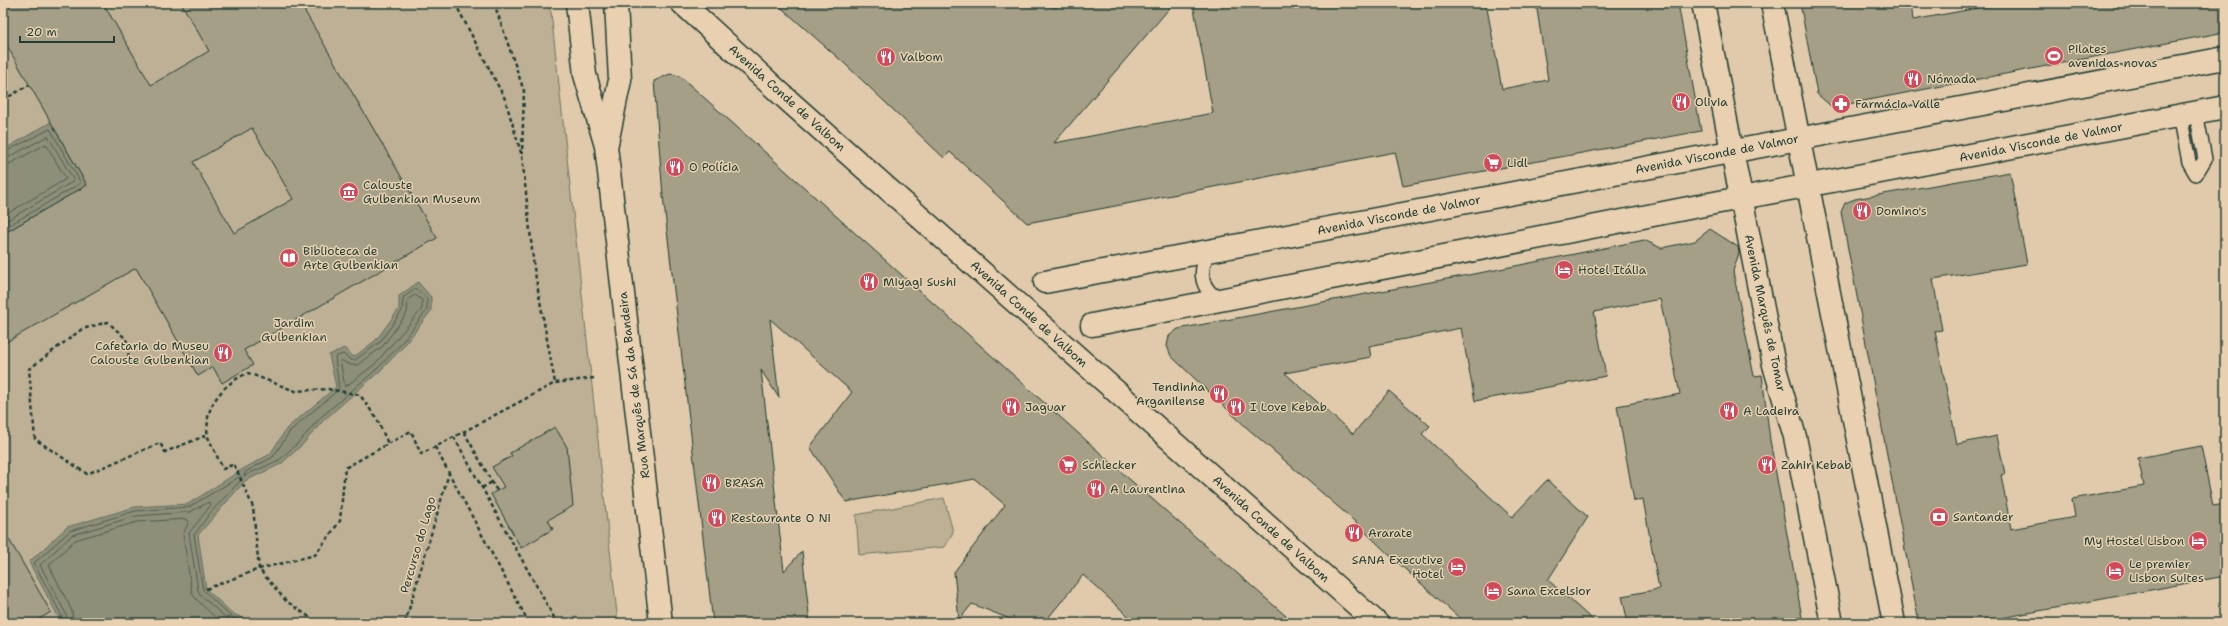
<svg xmlns="http://www.w3.org/2000/svg" width="2228" height="626" font-family="'Shantell Sans',sans-serif">
	<style>
		.green { fill: #bdb095; stroke: #6e7664 }
		.water { fill: #8e8f79; stroke: #626e5d }
		.lines { fill: none; stroke-linecap: round; stroke-linejoin: round }
		.shore { stroke: #4b5e50; stroke-width: 1 }
		.building { fill: #a49f86; stroke: #1f3d34; fill-rule: evenodd }
		.lane-casing { stroke: #1f3d34; stroke-width: 16 }
		.street-casing { stroke: #1f3d34; stroke-width: 25 }
		.secondary-casing { stroke: #1f3d34; stroke-width: 25 }
		.path { stroke: #1f3d34; stroke-width: 2.5; stroke-dasharray: 4 3; stroke-linecap: butt }
		.lane { stroke: #e8d0b0; stroke-width: 13 }
		.street { stroke: #e8d0b0; stroke-width: 22 }
		.secondary { stroke: #e8d0b0; stroke-width: 22 }
		.labels { text-anchor: middle; dominant-baseline: central; stroke-width: 3; stroke-linejoin: round; paint-order: stroke }
		.poi-label { font-size: 12px; fill: #1f3d34; stroke: #e8d0b0; text-anchor: start }
		.street-label { font-size: 12px; fill: #1f3d34; stroke: #e8d0b0 }
		.park-label { font-size: 12px; fill: #2f483e; stroke: #e8d0b0 }
	</style>
	<rect width="100%" height="100%" fill="#e0caab"/>
	<filter id="ink" filterUnits="userSpaceOnUse"><feTurbulence type="fractalNoise" baseFrequency=".025" numOctaves="2"/><feDisplacementMap in="SourceGraphic" scale="8" xChannelSelector="R" yChannelSelector="G"/><feConvolveMatrix kernelMatrix="1 2 1 2 8 2 1 2 1" color-interpolation-filters="sRGB"/></filter>
	<g filter="url(#ink)">
		<g class="green">
			<polygon points="3,3 547,3 551,12 618,623 3,623"/>
			<polygon points="944,498 953,532 945,547 859,555 856,515"/>
		</g>
		<g class="water">
			<polygon points="51,122 87,185 3,234 3,150"/>
			<polygon points="418,282 431,297 431,311 403,347 381,370 323,421 303,444 281,464 245,481 198,535 206,589 232,613 253,623 54,623 59,618 29,562 67,527 135,507 188,504 243,469 270,454 287,428 336,387 329,355 344,348 354,357 376,340 399,309 399,296"/>
		</g>
		<g class="lines">
			<g class="shore">
				<polyline points="3,153 50,129 81,183 3,229"/>
				<polyline points="3,158 9,157 48,136 74,181 3,223"/>
				<polyline points="3,165 11,163 46,144 66,179 3,216"/>
				<polygon points="416,289 427,298 427,310 400,345 378,368 320,418 300,441 279,460 244,476 245,472 273,457 290,431 339,389 335,357 343,354 351,360 355,360 380,342 402,311 403,298"/>
				<polygon points="415,295 422,300 422,309 375,364 345,387 340,360 351,365 357,365 382,347 407,313 408,300"/>
				<polyline points="60,623 62,616 34,563 70,531 135,511 189,507 241,476 242,479 210,513 194,535 203,590 230,616 244,623"/>
				<polyline points="66,623 66,614 40,565 72,535 136,516 190,512 209,502 211,505 189,533 198,590 200,595 232,623"/>
				<polyline points="73,623 72,611 49,565 75,540 137,522 187,519 189,521 183,535 192,593 196,599 221,623"/>
			</g>
		</g>
		<g class="building">
			<path d="M 3,3 L 103,3 L 151,85 L 209,51 L 181,3 L 300,3 L 437,238 L 244,350 L 253,365 L 222,383 L 213,367 L 198,376 L 136,268 L 3,344 L 3,234 L 87,185 L 3,39 ZM 252,128 L 293,199 L 234,233 L 193,162 Z"/>
			<polygon points="776,3 1040,3 1056,8 1060,3 1174,3 1054,143 1213,113 1193,3 1486,3 1502,89 1548,80 1536,3 1678,3 1701,131 1403,186 1395,152 1027,223 950,152 944,158 845,64"/>
			<polygon points="1800,3 1911,3 1913,20 2005,3 2225,3 2225,32 1832,107 1817,94"/>
			<polygon points="670,74 680,76 1127,477 1294,623 1136,623 1083,575 1044,623 1020,623 972,604 959,620 954,572 1005,505 975,479 846,502 810,447 852,392 770,319 779,398 761,370 784,571 802,551 810,623 713,623 663,196 654,81"/>
			<polygon points="2010,172 2027,264 1933,279 1942,330 1935,331 1957,444 1997,436 2005,474 2001,475 2011,529 2075,517 2072,499 2144,486 2138,458 2201,446 2213,506 2225,504 2225,576 1975,623 1919,623 1841,212 1845,203 1855,199"/>
			<polygon points="1710,229 1738,247 1739,253 1733,271 1754,376 1762,375 1770,440 1803,623 1628,623 1622,596 1659,589 1643,499 1634,501 1617,406 1680,394 1660,299 1594,312 1606,376 1475,401 1461,328 1369,346 1371,357 1285,373 1353,434 1389,391 1430,426 1422,434 1512,517 1547,480 1588,517 1548,580 1596,623 1465,623 1387,553 1351,518 1246,427 1171,356 1167,346 1169,336 1178,329 1495,270 1644,240 1661,248 1695,241"/>
			<polygon points="555,427 567,447 573,506 548,520 553,529 521,548 491,494 504,487 492,467 512,456 510,453"/>
			<polygon points="3,529 51,612 32,623 3,623"/>
		</g>
		<g class="lines">
			<defs>
				<g id="lane">
					<polyline points="2180,115 2189,162 2196,174 2205,159 2196,113"/>
					<path d="M 1209,252 C 1198,271 1200,290 1221,300"/>
				</g>
				<g id="street">
					<polyline points="682,3 790,102 1377,623"/>
					<polyline points="1703,3 1774,365 1795,437 1832,623"/>
					<polyline points="1772,3 1894,623"/>
					<polyline points="1045,282 2225,58"/>
					<polyline points="1092,325 1709,204 2225,107"/>
				</g>
				<g id="secondary">
					<polyline points="577,3 585,75 606,146 661,623"/>
					<polyline points="607,143 620,80 616,3"/>
				</g>
			</defs>
			<use href="#lane" class="lane-casing"/>
			<use href="#street" class="street-casing"/>
			<use href="#secondary" class="secondary-casing"/>
			<g class="path">
				<polyline points="455,3 505,99 522,156 534,268 555,383"/>
				<polyline points="494,3 524,91 522,154"/>
				<polyline points="3,100 29,85"/>
				<path d="M 130,364 L 126,339 L 108,322 L 82,329 L 29,369 L 35,439 L 87,474 L 160,443 L 165,452 L 207,435 C 208,428 207,419 209,413 C 215,394 231,380 248,373 L 295,391 L 328,389 L 360,395 L 377,419 L 388,444"/>
				<polyline points="464,432 497,491"/>
				<polyline points="454,437 557,623"/>
				<polyline points="482,488 492,482"/>
				<polyline points="206,589 259,569 253,507 234,464 223,469 207,435"/>
				<polyline points="313,623 308,616 286,601 259,569 315,555 340,521 345,468 411,431 421,454 435,447"/>
				<polyline points="405,623 449,473"/>
				<polyline points="529,623 435,447 555,383 594,378"/>
			</g>
			<use href="#lane" class="lane"/>
			<use href="#street" class="street"/>
			<use href="#secondary" class="secondary"/>
		</g>
	</g>
	<defs>
		<symbol id="stadium-disc" viewBox="-11 -11 22 22"><circle r="9.5" fill="#d1495b" stroke="#e8d0b0"/><path d="M0-5a6.5 5 0 1 0 0 10a6.5 5 0 1 0 0-10ZM-3.5-1.8h7v3.6h-7Z" fill="#fff"/></symbol>
		<symbol id="restaurant-disc" viewBox="-11 -11 22 22"><circle r="9.5" fill="#d1495b" stroke="#e8d0b0"/><path d="M-5-6h1v4h1v-4h1v4h1v-4h1v5L-1.5 .5V6h-2V.5L-5-1ZM5-6V6H3V1.5H1.5Q1.5-4 5-6Z" fill="#fff"/></symbol>
		<symbol id="pharmacy-disc" viewBox="-11 -11 22 22"><circle r="9.5" fill="#d1495b" stroke="#e8d0b0"/><path d="M-2-6h4v4h4v4h-4v4h-4v-4h-4v-4h4Z" fill="#fff"/></symbol>
		<symbol id="supermarket-disc" viewBox="-11 -11 22 22"><circle r="9.5" fill="#d1495b" stroke="#e8d0b0"/><path d="M-6-5.5h2.5l.6 2H6L4.5 2H-2.5L-4.4-4H-6ZM-1.5 3.2a1.3 1.3 0 1 0 .1 0ZM3 3.2a1.3 1.3 0 1 0 .1 0Z" fill="#fff"/></symbol>
		<symbol id="museum-disc" viewBox="-11 -11 22 22"><circle r="9.5" fill="#d1495b" stroke="#e8d0b0"/><path d="M0-6L6-3V-2H-6V-3ZM-5-1h2V3h-2ZM-1-1h2V3h-2ZM3-1h2V3H3ZM-6 4H6V6H-6Z" fill="#fff"/></symbol>
		<symbol id="library-disc" viewBox="-11 -11 22 22"><circle r="9.5" fill="#d1495b" stroke="#e8d0b0"/><path d="M-6-4Q-3-5.5-.7-3.5V5Q-3 3-6 4ZM6-4Q3-5.5 .7-3.5V5Q3 3 6 4Z" fill="#fff"/></symbol>
		<symbol id="hotel-disc" viewBox="-11 -11 22 22"><circle r="9.5" fill="#d1495b" stroke="#e8d0b0"/><path d="M-6-4.5h1.5V1H6V5H4.5V3h-9V5H-6ZM-4 0a1.8 1.8 0 1 1 3.6 0ZM.5 0V-2.5h3Q6-2.5 6 0Z" fill="#fff"/></symbol>
		<symbol id="bank-disc" viewBox="-11 -11 22 22"><circle r="9.5" fill="#d1495b" stroke="#e8d0b0"/><path d="M-6-4H6V4H-6ZM0-2.3a2.3 2.3 0 1 0 0 4.6a2.3 2.3 0 1 0 0-4.6Z" fill="#fff"/></symbol>
	</defs>
	<g fill-rule="evenodd">
		<use href="#stadium-disc" x="2043" y="45" width="22" height="22"/>
		<use href="#restaurant-disc" x="875" y="46" width="22" height="22"/>
		<use href="#restaurant-disc" x="1902" y="68" width="22" height="22"/>
		<use href="#restaurant-disc" x="1670" y="91" width="22" height="22"/>
		<use href="#pharmacy-disc" x="1830" y="93" width="22" height="22"/>
		<use href="#supermarket-disc" x="1482" y="152" width="22" height="22"/>
		<use href="#restaurant-disc" x="664" y="156" width="22" height="22"/>
		<use href="#museum-disc" x="338" y="181" width="22" height="22"/>
		<use href="#restaurant-disc" x="1851" y="200" width="22" height="22"/>
		<use href="#library-disc" x="278" y="247" width="22" height="22"/>
		<use href="#hotel-disc" x="1553" y="259" width="22" height="22"/>
		<use href="#restaurant-disc" x="858" y="271" width="22" height="22"/>
		<use href="#restaurant-disc" x="212" y="342" width="22" height="22"/>
		<use href="#restaurant-disc" x="1208" y="383" width="22" height="22"/>
		<use href="#restaurant-disc" x="1000" y="396" width="22" height="22"/>
		<use href="#restaurant-disc" x="1225" y="396" width="22" height="22"/>
		<use href="#restaurant-disc" x="1718" y="400" width="22" height="22"/>
		<use href="#supermarket-disc" x="1057" y="454" width="22" height="22"/>
		<use href="#restaurant-disc" x="1756" y="454" width="22" height="22"/>
		<use href="#restaurant-disc" x="700" y="472" width="22" height="22"/>
		<use href="#restaurant-disc" x="1085" y="478" width="22" height="22"/>
		<use href="#bank-disc" x="1928" y="506" width="22" height="22"/>
		<use href="#restaurant-disc" x="706" y="507" width="22" height="22"/>
		<use href="#restaurant-disc" x="1343" y="522" width="22" height="22"/>
		<use href="#hotel-disc" x="2187" y="530" width="22" height="22"/>
		<use href="#hotel-disc" x="1446" y="556" width="22" height="22"/>
		<use href="#hotel-disc" x="2104" y="560" width="22" height="22"/>
		<use href="#hotel-disc" x="1482" y="580" width="22" height="22"/>
	</g>
	<g class="labels">
		<g class="poi-label">
			<text x="2068" y="49">Pilates<tspan x="2068" dy="14">avenidas novas</tspan></text>
			<text x="900" y="57">Valbom</text>
			<text x="1927" y="79">Nómada</text>
			<text x="1695" y="102">Olivia</text>
			<text x="1855" y="104">Farmácia Valle</text>
			<text x="1507" y="163">Lidl</text>
			<text x="689" y="167">O Polícia</text>
			<text x="363" y="185">Calouste<tspan x="363" dy="14">Gulbenkian Museum</tspan></text>
			<text x="1876" y="211">Domino's</text>
			<text x="303" y="251">Biblioteca de<tspan x="303" dy="14">Arte Gulbenkian</tspan></text>
			<text x="1578" y="270">Hotel Itália</text>
			<text x="883" y="282">Miyagi Sushi</text>
			<text x="209" y="346" text-anchor="end">Cafetaria do Museu<tspan x="209" dy="14">Calouste Gulbenkian</tspan></text>
			<text x="1205" y="387" text-anchor="end">Tendinha<tspan x="1205" dy="14">Arganilense</tspan></text>
			<text x="1025" y="407">Jaguar</text>
			<text x="1250" y="407">I Love Kebab</text>
			<text x="1743" y="411">A Ladeira</text>
			<text x="1082" y="465">Schlecker</text>
			<text x="1781" y="465">Zahir Kebab</text>
			<text x="725" y="483">BRASA</text>
			<text x="1110" y="489">A Laurentina</text>
			<text x="1953" y="517">Santander</text>
			<text x="731" y="518">Restaurante O Ni</text>
			<text x="1368" y="533">Ararate</text>
			<text x="2184" y="541" text-anchor="end">My Hostel Lisbon</text>
			<text x="1443" y="560" text-anchor="end">SANA Executive<tspan x="1443" dy="14">Hotel</tspan></text>
			<text x="2129" y="564">Le premier<tspan x="2129" dy="14">Lisbon Suites</tspan></text>
			<text x="1507" y="591">Sana Excelsior</text>
		</g>
		<g class="street-label">
			<text transform="translate(787 98) rotate(42)">Avenida Conde de Valbom</text>
			<text transform="translate(2041 142) rotate(-11)">Avenida Visconde de Valmor</text>
			<text transform="translate(1717 154) rotate(-11)">Avenida Visconde de Valmor</text>
			<text transform="translate(1399 215) rotate(-11)">Avenida Visconde de Valmor</text>
			<text transform="translate(1765 313) rotate(78)">Avenida Marquês de Tomar</text>
			<text transform="translate(1029 314) rotate(42)">Avenida Conde de Valbom</text>
			<text transform="translate(634 385) rotate(-97)">Rua Marquês de Sá da Bandeira</text>
			<text transform="translate(1271 529) rotate(42)">Avenida Conde de Valbom</text>
			<text transform="translate(418 545) rotate(-74)">Percurso do Lago</text>
		</g>
		<g class="park-label">
			<text x="294" y="323">Jardim<tspan x="294" dy="14">Gulbenkian</tspan></text>
		</g>
	</g>
	<rect width="2228" height="626" fill="none" stroke="#e8d0b0" stroke-width="16"/>
	<rect x="8" y="8" width="2212" height="610" fill="none" stroke="#1f3d34" stroke-width="1.5" filter="url(#ink)"/>
	<path d="M20 36v6h94v-6" fill="none" stroke="#1f3d34" stroke-width="2"/>
	<text x="26" y="36" font-size="12" fill="#1f3d34" stroke="#e8d0b0" stroke-width="3" paint-order="stroke">20 m</text>
</svg>
